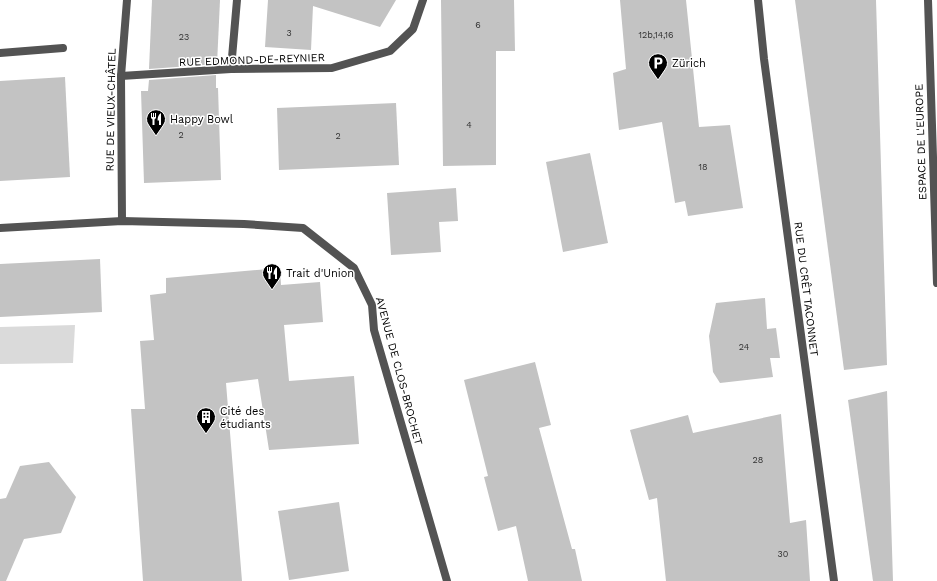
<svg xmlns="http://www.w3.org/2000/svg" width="937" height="581" font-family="'Work Sans',sans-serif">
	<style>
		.green { fill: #dadada }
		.building { fill: #c3c3c3 }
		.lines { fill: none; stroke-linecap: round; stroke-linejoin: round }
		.lane { stroke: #535353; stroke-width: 8 }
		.street { stroke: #535353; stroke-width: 8 }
		.labels { text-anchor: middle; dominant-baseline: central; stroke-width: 3; stroke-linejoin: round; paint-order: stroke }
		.number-label { font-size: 9px; fill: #313131 }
		.street-label { font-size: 11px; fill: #000; stroke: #fff }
		.poi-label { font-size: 11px; fill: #000; stroke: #fff; text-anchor: start }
	</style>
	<rect width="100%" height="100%" fill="#fff"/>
	<polygon class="green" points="75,325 73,363 0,364 0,327"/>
	<g class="building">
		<polygon points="152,0 220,0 217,64 149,69"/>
		<polygon points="268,0 396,0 380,27 313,6 311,50 265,47"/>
		<polygon points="441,0 514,0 515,51 496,51 496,165 443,166"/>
		<polygon points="620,0 686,0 699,127 730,125 743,208 688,216 685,201 675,203 662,122 619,130 613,73 626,69"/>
		<polygon points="795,0 876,0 887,365 844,370"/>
		<polygon points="216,75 216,88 218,88 221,180 144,183 141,91 148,91 149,80"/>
		<polygon points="65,77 70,177 0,181 0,81"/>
		<polygon points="396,103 399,165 279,170 277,108"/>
		<polygon points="590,153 608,243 563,252 546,162"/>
		<polygon points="456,188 458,221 439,222 441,252 391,255 387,193"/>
		<polygon points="100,259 102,312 0,317 0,264"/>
		<polygon points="280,268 281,285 320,282 323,322 284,325 289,381 354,376 359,444 269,450 258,379 226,383 242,581 143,581 131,409 145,409 140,341 154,340 150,295 166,293 166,278"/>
		<polygon points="765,298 767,329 776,328 780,358 770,358 773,377 720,383 713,372 709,336 716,303"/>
		<polygon points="535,362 551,425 539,428 572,549 575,549 582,581 528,581 516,526 498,531 484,477 488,476 464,380"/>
		<polygon points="887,391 893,581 873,581 848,400"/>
		<polygon points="781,414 790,523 806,520 810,581 666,581 657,498 649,500 630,430 688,415 693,433"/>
		<polygon points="49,462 76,497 61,533 24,539 6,581 0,581 0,499 6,498 20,466"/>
		<polygon points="339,502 349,571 289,580 278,511"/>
	</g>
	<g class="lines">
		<polyline class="lane" points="0,53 63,48"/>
		<g class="street">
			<polyline points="758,0 764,59 834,581"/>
			<polyline points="928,0 937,283"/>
			<polyline points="231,69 237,0"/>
			<polyline points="121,76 231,69 332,68 390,51 413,29 423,0"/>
			<polyline points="122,221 121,76 127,0"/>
			<polyline points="0,228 122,221 244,224 303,228 354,268 372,305 374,330 447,581"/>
		</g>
	</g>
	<defs>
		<symbol id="parking-pin" viewBox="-11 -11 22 30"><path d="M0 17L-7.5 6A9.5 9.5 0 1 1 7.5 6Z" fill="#000" stroke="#fff"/><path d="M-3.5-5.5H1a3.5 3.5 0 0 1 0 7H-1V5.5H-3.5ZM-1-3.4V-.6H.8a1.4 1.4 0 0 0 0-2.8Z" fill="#fff"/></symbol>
		<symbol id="restaurant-pin" viewBox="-11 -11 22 30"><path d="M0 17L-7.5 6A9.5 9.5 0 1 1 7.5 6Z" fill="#000" stroke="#fff"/><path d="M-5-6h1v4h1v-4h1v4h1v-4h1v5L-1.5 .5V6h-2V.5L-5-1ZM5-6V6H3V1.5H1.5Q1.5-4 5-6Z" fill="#fff"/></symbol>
		<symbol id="building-pin" viewBox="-11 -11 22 30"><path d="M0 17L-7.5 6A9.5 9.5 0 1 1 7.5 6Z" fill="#000" stroke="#fff"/><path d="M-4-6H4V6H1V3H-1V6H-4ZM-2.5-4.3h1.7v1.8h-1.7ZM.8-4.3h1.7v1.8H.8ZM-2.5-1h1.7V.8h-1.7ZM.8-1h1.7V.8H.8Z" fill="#fff"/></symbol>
	</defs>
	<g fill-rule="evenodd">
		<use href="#parking-pin" x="647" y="52" width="22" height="30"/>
		<use href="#restaurant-pin" x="145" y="108" width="22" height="30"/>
		<use href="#restaurant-pin" x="261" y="262" width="22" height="30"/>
		<use href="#building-pin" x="195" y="406" width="22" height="30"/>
	</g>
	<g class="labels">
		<g class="number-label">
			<text x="478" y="25">6</text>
			<text x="289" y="33">3</text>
			<text x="656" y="35">12b,14,16</text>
			<text x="184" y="37">23</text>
			<text x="469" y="125">4</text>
			<text x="181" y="135">2</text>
			<text x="338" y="136">2</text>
			<text x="703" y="167">18</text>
			<text x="744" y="347">24</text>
			<text x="758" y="460">28</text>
			<text x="783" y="554">30</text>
		</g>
		<g class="street-label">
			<text transform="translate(252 60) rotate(-2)">RUE EDMOND-DE-REYNIER</text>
			<text transform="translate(111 110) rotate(-89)">RUE DE VIEUX-CHÂTEL</text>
			<text transform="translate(921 142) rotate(-92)">ESPACE DE L'EUROPE</text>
			<text transform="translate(806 289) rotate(83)">RUE DU CRÊT TACONNET</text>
			<text transform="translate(399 371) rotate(75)">AVENUE DE CLOS-BROCHET</text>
		</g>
		<g class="poi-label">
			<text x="672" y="63">Zürich</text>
			<text x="170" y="119">Happy Bowl</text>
			<text x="286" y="273">Trait d'Union</text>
			<text x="220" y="411">Cité des<tspan x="220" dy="13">étudiants</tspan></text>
		</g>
	</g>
</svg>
